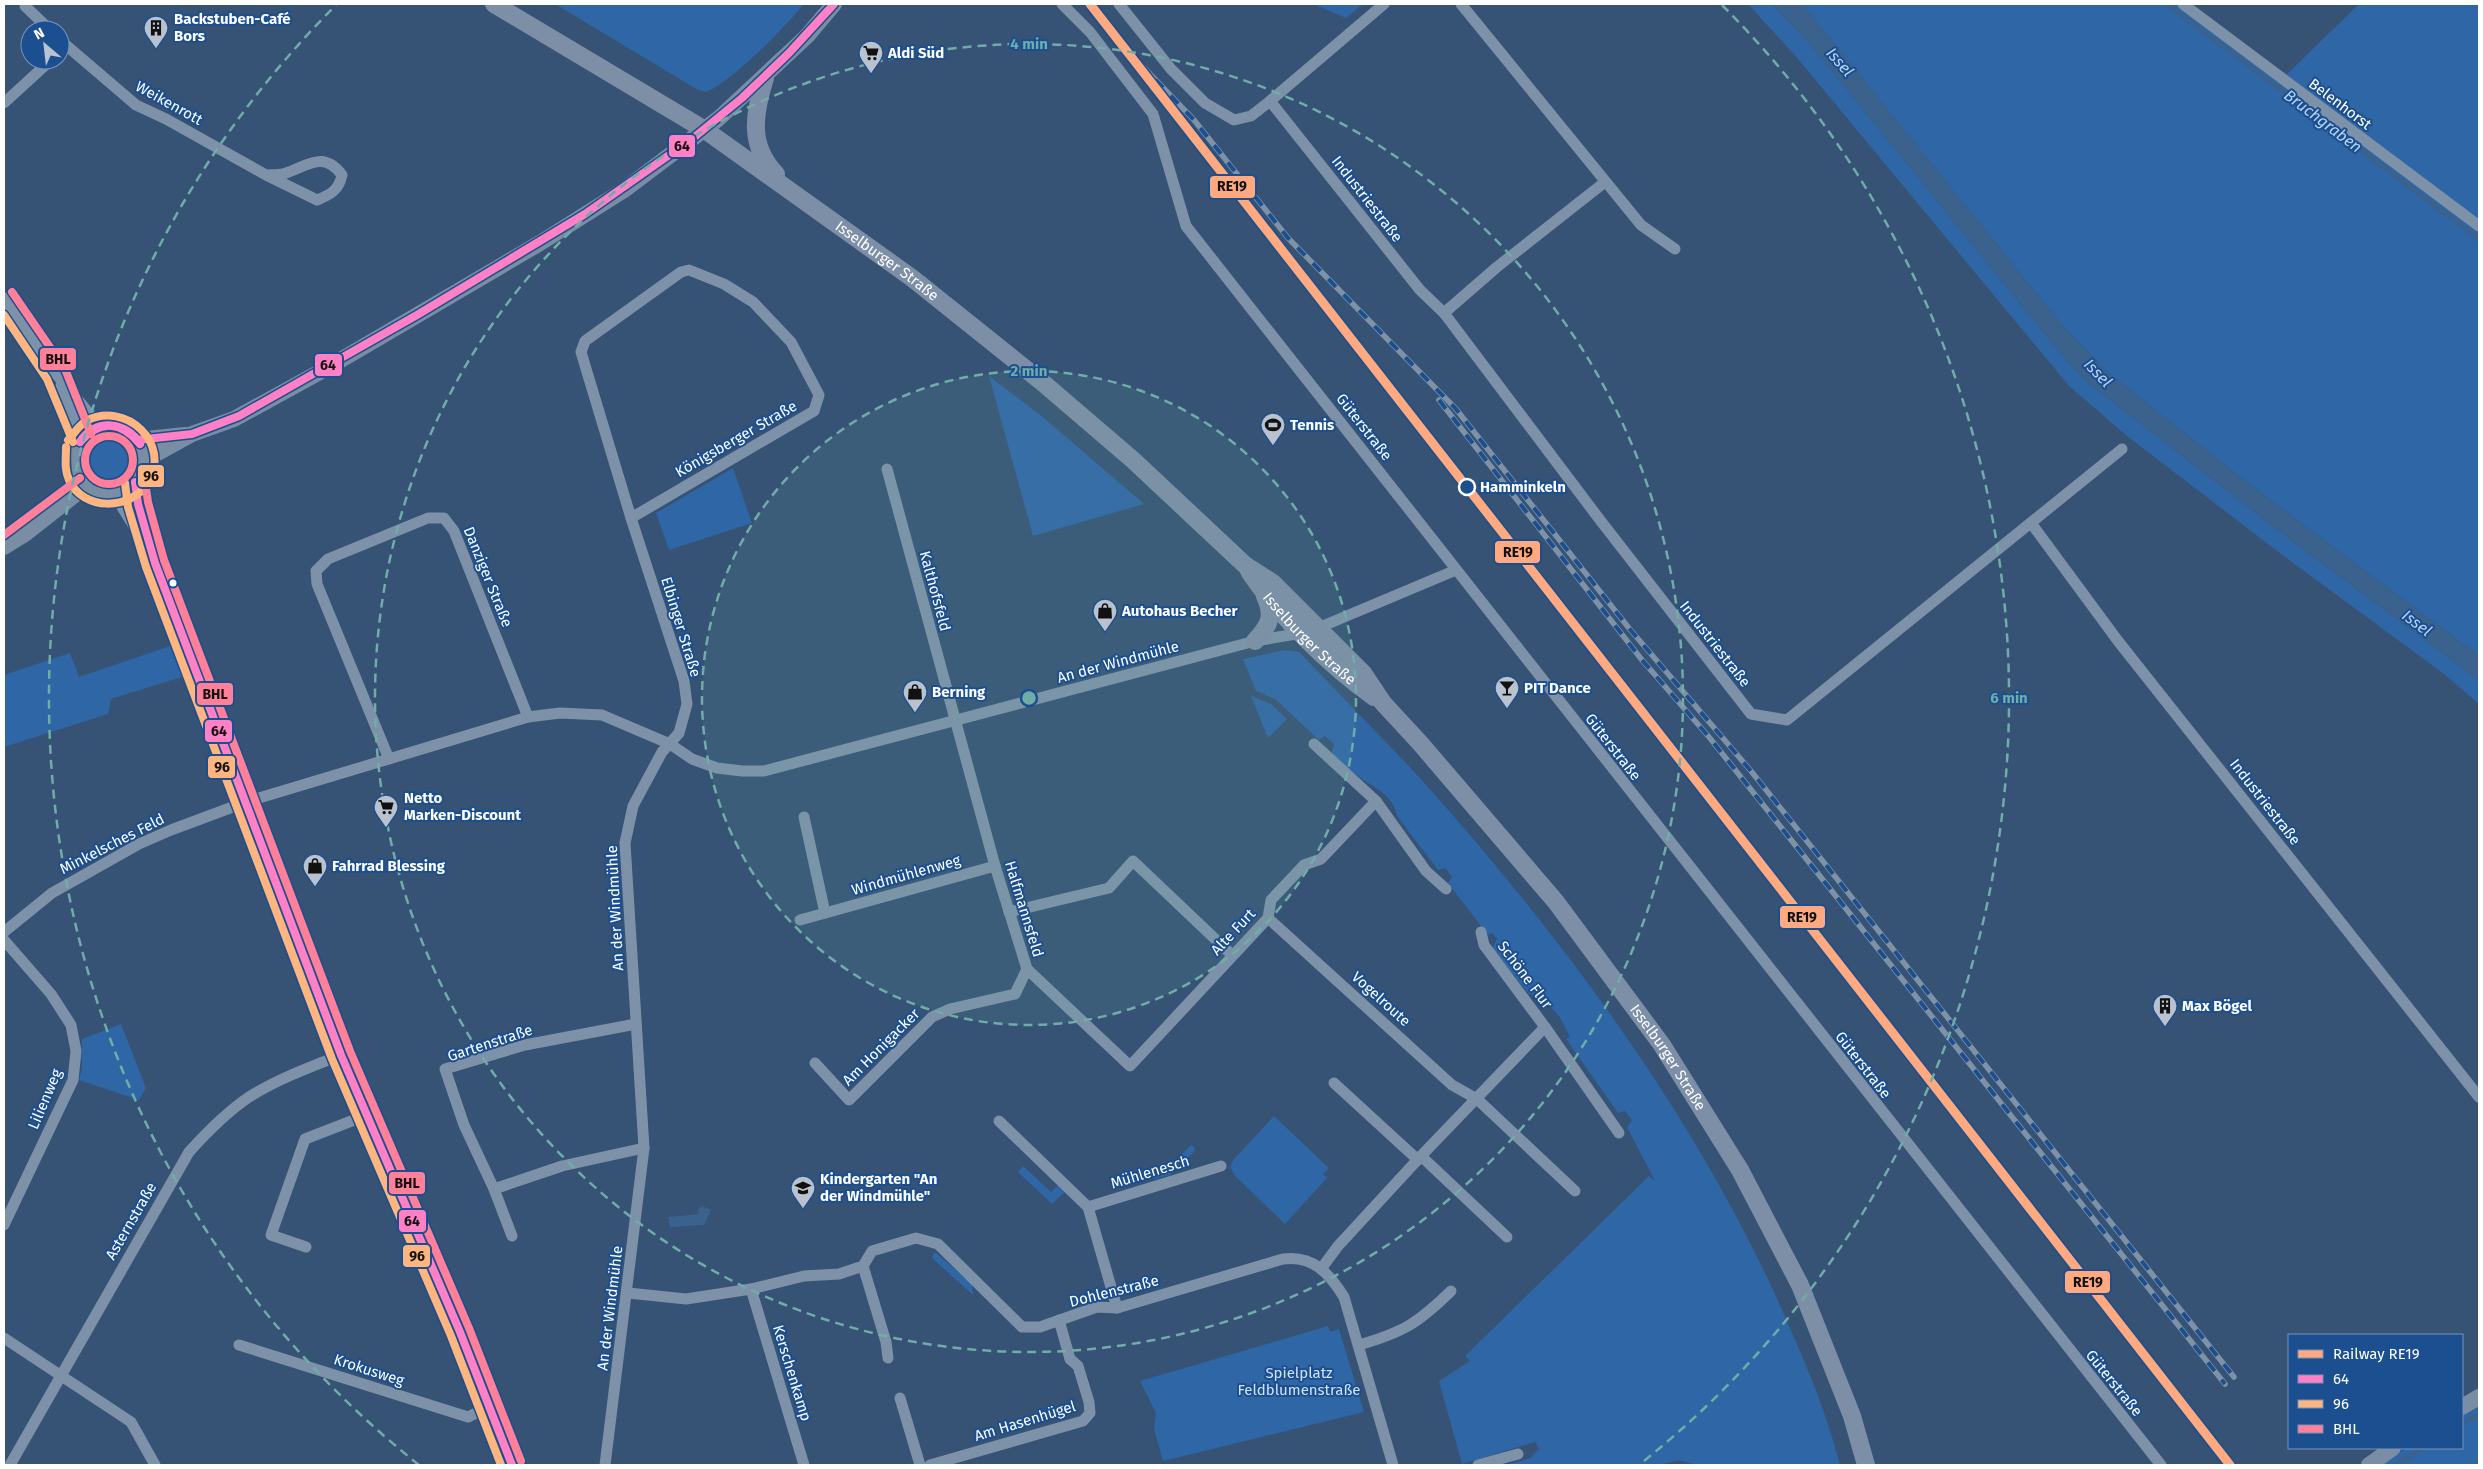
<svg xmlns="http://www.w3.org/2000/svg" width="2483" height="1469" font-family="'Fira Sans',sans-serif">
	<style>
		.green { fill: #2f66a5 }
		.water { fill: #3b618d }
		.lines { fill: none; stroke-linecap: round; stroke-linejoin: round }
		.stream { stroke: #3b618d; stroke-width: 4.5 }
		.minor { stroke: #7d92a8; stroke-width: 11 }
		.secondary { stroke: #798da4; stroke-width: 16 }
		.primary { stroke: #7d8ea7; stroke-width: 18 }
		.rail-casing { stroke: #7e92a7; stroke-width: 5.5 }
		.rail { stroke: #1b4f8f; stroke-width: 4; stroke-dasharray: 11; stroke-linecap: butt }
		.bus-1-casing { stroke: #1b4f8f; stroke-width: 11 }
		.bus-2-casing { stroke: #1b4f8f; stroke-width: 11 }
		.bus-3-casing { stroke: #1b4f8f; stroke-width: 11 }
		.bus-1 { stroke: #ff80c5; stroke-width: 8 }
		.bus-2 { stroke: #ffb580; stroke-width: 8 }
		.bus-3 { stroke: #ff8098; stroke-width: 8 }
		.rail-1-casing { stroke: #1b4f8f; stroke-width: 12 }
		.rail-1 { stroke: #ffa980; stroke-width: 9 }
		.ring { fill: none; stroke: #6fada8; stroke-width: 2.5; stroke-dasharray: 9 6 }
		.stop-dot { fill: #1b4f8f; stroke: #fff; stroke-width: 2.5 }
		.bus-dot { fill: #fff; stroke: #1b4f8f; stroke-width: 2 }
		.labels { text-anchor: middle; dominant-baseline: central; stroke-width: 4; stroke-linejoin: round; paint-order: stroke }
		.poi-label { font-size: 15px; font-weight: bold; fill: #fff; stroke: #1b4f8f; text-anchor: start }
		.street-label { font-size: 15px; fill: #fff; stroke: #1b4f8f }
		.stop-label { font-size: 15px; font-weight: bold; fill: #fff; stroke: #1b4f8f; text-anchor: start }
		.park-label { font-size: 15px; fill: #cfe3fa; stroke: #1b4f8f }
		.water-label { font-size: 16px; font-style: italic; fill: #b5d3f5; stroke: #1b4f8f }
		.centre { fill: #6fada8; stroke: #1b4f8f; stroke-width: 2.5 }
		.ring-label { font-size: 15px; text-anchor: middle; font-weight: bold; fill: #6fada8; stroke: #1b4f8f; stroke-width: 4; stroke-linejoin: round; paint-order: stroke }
		.line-badge { stroke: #1b4f8f; stroke-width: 2 }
		.pale-badge-label { font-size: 14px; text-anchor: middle; font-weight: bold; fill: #111 }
	</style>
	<rect width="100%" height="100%" fill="#365274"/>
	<g class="green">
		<path d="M 555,4 L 804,4 C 785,27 733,81 706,92 L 698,90 Z"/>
		<polygon points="1313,4 1363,4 1346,18"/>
		<polygon points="1748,4 1772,4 1811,45 2066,360 2091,385 2295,543 2479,680 2479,704 2444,674 2281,554 2127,436 2069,386 1798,59"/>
		<polygon points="1802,4 2177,4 2479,231 2479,656 2257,490 2146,403 2109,373 2066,330"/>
		<polygon points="2359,4 2479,4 2479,220 2285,76"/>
		<polygon points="989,376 1044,418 1144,504 1033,536"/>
		<circle cx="108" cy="459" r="28"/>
		<polygon points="733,468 752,523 669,550 656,513"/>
		<polygon points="173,645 185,676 111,699 108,714 4,747 4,675 70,653 79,677"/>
		<path d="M 1284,650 L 1299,652 C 1339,694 1380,735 1419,777 C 1559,933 1687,1104 1775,1294 C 1800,1350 1825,1406 1840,1465 L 1697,1465 L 1678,1460 L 1661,1465 L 1507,1465 L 1530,1458 L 1539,1449 L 1535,1442 L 1462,1464 L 1439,1381 L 1470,1361 L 1465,1356 L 1649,1176 L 1655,1181 L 1627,1127 L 1632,1120 L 1625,1111 L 1618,1113 L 1566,1039 L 1570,1037 L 1559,1016 L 1536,992 L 1533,995 L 1529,994 L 1494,951 L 1493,947 L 1497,939 L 1492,933 L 1488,935 L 1448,883 L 1452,877 L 1445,868 L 1438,870 L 1397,816 C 1392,791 1371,788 1354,773 L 1351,775 L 1331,756 L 1334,744 L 1325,736 L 1319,740 L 1275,699 L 1256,691 L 1243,659 Z"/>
		<polygon points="1251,696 1271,704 1287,719 1268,738"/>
		<polygon points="121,1024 146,1088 139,1100 79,1080 82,1068 82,1039"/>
		<polygon points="1274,1116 1329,1168 1323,1174 1327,1178 1285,1224 1235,1176 1230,1167 1234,1159"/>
		<polygon points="1191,1145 1195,1148 1194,1152 1170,1175 1154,1179 1148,1174 1168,1168"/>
		<polygon points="1023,1166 1051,1192 1058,1185 1065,1192 1052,1204 1018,1172"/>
		<polygon points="935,1252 972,1284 973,1295 933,1259 932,1256"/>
		<polygon points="1328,1326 1330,1332 1339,1329 1364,1412 1163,1461 1154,1429 1156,1413 1140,1381"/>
		<polygon points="2479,1407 2479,1465 2381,1465 2407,1448 2462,1448 2462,1416"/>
	</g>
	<g class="water">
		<polygon points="1772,4 1803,5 2066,330 2109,373 2146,403 2257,490 2479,656 2479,680 2295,543 2091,385 2066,360 1811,45"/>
		<polygon points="702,1206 711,1210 704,1225 670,1227 668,1217 699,1214 698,1209"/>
	</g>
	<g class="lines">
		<g class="stream">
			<polyline points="2167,4 2479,239"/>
			<polyline points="2462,1424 2479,1415"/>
			<polyline points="2395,1465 2423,1448"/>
		</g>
		<g class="minor">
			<polyline points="1062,4 1090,32 1153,114 1186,226 2161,1465"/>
			<polyline points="1119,4 1171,69 1205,103 1234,120 1251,116 1270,101 1384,4"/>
			<polyline points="1461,4 1641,225 1675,249"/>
			<polyline points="2183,4 2479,226"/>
			<polyline points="25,6 50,30"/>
			<path d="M 60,40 L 136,105 L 166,119 L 266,175 L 317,200 C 330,195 339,190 342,175 C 324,151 309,165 286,173 C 280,176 272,174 266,175"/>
			<polyline points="1270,101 1420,290 1444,313 1600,520 1751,714 1787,720 2122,449"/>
			<polyline points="4,103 51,60"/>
			<polygon points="689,270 724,284 753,302 791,342 819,395 814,411 631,518 581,352 585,341 681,272"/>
			<polyline points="4,298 56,374 100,426"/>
			<polyline points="1444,313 1497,267 1605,182"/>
			<polyline points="61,385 82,438"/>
			<polyline points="887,469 995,866 1027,969 1130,1066 1268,918 1271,900 1304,865 1321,859 1376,801"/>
			<polyline points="135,482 138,504 155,563 341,1055 460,1332 512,1465"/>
			<polyline points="114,494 146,546"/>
			<polyline points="2031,523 2118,641 2479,1097"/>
			<polyline points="1318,628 1456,570"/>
			<polyline points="1314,744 1376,801 1426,871 1446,889"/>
			<polyline points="389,759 317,584 316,571 328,559 428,518 444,518 454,531 528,717"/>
			<polyline points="804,817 825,913"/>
			<polyline points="1009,912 1109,888 1133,861 1232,955"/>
			<polyline points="1268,918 1452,1085 1477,1099 1575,1191"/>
			<polyline points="800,920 995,866"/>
			<polyline points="4,932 52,893 139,844 171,830 246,802 528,717 560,713 602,715 670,744 692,759 717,768 742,771 764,771 1255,641 1302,633"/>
			<polyline points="4,940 51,994 71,1025 76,1051 73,1080 4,1225"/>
			<polyline points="636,1024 525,1045 445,1069 464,1125 494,1189 562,1166 644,1148"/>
			<polyline points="1545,1027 1619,1133"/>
			<polyline points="815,1063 849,1100 932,1017 950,1009 1015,994 1027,969"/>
			<polyline points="1334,1083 1418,1160"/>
			<polyline points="999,1121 1088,1207"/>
			<polyline points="1421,1156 1507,1237"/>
			<polyline points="494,1189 512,1236"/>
			<polyline points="306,1247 271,1235 305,1139 367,1115"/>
			<polyline points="863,1266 886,1342 888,1358"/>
			<polyline points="1321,1269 1338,1246 1421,1156 1545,1027 1484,945 1481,932"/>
			<polyline points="751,1289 804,1465"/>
			<path d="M 628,1293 L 686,1299 L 751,1289 L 804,1276 L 839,1274 L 863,1266 L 872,1251 L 916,1238 L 938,1244 L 1022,1327 L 1040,1327 L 1097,1307 L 1117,1308 L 1283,1259 C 1313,1255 1329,1273 1344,1297 L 1393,1465"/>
			<polyline points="1117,1308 1088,1207 1221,1166"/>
			<polyline points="4,1338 131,1422 155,1465"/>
			<polyline points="239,1345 468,1417 489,1407"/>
			<path d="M 1359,1345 C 1404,1332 1418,1323 1451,1291"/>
			<polyline points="900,1398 920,1465"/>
			<path d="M 10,1465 L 189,1152 C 207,1132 227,1112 249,1097 C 278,1079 310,1067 341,1055"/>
			<polyline points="605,1465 644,1148 625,843 633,806 662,752 679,733 687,704 684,681 631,518"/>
			<polyline points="930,1465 1083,1421 1090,1413 1089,1402 1078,1366 1070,1359 1059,1320"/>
			<polyline points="1478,1465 1518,1454"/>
		</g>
		<g class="secondary">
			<circle cx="109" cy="459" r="35"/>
			<polyline points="137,440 185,435"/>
			<polyline points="143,461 192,434 234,419 327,368 540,243 624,190 718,119 807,36 834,4"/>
			<polyline points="4,547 25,534 86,486"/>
			<polyline points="2462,1407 2479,1397"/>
			<polyline points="2369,1465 2393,1448"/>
		</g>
		<g class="primary">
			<path id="s1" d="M 494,4 L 705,130 L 912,278 L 1042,382 L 1133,460 L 1245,565 L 1273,583 L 1363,673 L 1383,703 L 1420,743 L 1556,902 L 1662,1045 L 1740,1170 L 1800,1285 L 1852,1416 L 1866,1465"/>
			<path d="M 765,78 C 754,113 748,145 776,174"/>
			<path id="s2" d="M 1249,571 C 1278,615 1331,667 1374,697"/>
			<path d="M 1255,641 C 1270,625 1274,616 1265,596"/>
		</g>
		<defs>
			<g id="rail">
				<polyline points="1125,48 1194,120 1288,238 1456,409 1628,627 1751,771 2234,1377"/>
				<polyline points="1439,400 1642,660 1709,737 2225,1384"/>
			</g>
		</defs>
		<use href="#rail" class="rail-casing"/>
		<use href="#rail" class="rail"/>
		<defs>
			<g id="bus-1">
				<polyline points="137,440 192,434 239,416 417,315 585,214 692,139 742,98 789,53 834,4"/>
				<path d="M 80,442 C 94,418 127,421 140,444"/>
				<path d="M 80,442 C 100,419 121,421 140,444"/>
				<polyline points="135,482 138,504 155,563 341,1055 460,1332 512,1465"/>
			</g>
			<g id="bus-2">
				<polyline points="4,315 47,379 73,442"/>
				<path d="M 66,447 C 66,459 64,469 69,480 C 83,511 130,511 148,483 C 172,444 126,400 86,421 C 79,425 74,434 68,440"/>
				<polyline points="125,483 128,507 146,567 332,1059 451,1336 501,1465"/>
			</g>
			<g id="bus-3">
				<polyline points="12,292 65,369 91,434"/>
				<circle cx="109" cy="460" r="24"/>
				<polyline points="145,481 148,502 164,560 350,1051 469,1328 521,1461"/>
				<polyline points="4,535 80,478"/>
			</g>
		</defs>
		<use href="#bus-1" class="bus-1-casing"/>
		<use href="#bus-2" class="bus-2-casing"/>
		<use href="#bus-3" class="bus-3-casing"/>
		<use href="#bus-1" class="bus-1"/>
		<use href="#bus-2" class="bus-2"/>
		<use href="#bus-3" class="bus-3"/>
		<defs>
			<polyline id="rail-1" points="1090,4 2230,1465"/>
		</defs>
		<use href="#rail-1" class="rail-1-casing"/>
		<use href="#rail-1" class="rail-1"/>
	</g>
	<circle cx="1029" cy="698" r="327" fill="#6fada8" fill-opacity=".12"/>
	<g class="ring">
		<circle cx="1029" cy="698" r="327"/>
		<circle cx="1029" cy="698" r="654"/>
		<path d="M419 1465A980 980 0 0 1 336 5M1722 5A980 980 0 0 1 1639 1465"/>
	</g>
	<defs>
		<symbol id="building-pin" viewBox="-11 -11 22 30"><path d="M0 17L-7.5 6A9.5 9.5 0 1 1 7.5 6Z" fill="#b9c2ce" stroke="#1b4f8f"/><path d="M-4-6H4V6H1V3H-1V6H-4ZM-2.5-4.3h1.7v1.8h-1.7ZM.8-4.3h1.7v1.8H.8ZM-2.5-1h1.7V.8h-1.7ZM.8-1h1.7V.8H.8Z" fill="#111"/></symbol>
		<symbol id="supermarket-pin" viewBox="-11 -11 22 30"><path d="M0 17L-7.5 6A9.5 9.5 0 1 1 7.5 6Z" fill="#b9c2ce" stroke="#1b4f8f"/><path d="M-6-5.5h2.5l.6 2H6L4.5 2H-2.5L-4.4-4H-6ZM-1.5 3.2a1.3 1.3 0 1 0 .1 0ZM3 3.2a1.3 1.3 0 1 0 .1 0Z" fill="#111"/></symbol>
		<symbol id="stadium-pin" viewBox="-11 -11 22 30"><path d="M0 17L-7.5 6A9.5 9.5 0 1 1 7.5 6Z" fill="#b9c2ce" stroke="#1b4f8f"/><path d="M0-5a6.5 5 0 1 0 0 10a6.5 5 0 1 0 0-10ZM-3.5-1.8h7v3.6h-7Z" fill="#111"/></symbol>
		<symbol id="shop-pin" viewBox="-11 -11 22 30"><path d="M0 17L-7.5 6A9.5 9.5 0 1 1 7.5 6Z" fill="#b9c2ce" stroke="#1b4f8f"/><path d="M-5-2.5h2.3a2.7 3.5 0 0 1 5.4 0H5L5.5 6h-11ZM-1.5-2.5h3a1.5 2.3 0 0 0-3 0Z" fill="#111"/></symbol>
		<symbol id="bar-pin" viewBox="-11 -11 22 30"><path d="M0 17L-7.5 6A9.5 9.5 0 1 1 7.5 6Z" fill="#b9c2ce" stroke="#1b4f8f"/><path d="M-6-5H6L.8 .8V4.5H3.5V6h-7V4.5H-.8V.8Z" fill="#111"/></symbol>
		<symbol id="school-pin" viewBox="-11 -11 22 30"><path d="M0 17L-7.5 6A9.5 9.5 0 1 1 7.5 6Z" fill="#b9c2ce" stroke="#1b4f8f"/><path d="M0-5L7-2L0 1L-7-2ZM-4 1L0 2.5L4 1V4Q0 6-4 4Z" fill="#111"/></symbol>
	</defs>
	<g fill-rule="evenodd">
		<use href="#building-pin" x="142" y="14" width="28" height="38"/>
		<use href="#supermarket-pin" x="857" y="39" width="28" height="38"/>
		<use href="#stadium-pin" x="1259" y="411" width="28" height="38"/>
		<use href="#shop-pin" x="1091" y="597" width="28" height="38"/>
		<use href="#bar-pin" x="1493" y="674" width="28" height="38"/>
		<use href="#shop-pin" x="901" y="678" width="28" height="38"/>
		<use href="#supermarket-pin" x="372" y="793" width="28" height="38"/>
		<use href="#shop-pin" x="301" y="852" width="28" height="38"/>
		<use href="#building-pin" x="2151" y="992" width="28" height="38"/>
		<use href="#school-pin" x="789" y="1174" width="28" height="38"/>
	</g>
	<circle class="stop-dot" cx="1467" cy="487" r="8"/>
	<circle class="bus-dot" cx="173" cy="583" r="4.5"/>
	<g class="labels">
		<g class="poi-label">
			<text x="174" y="19">Backstuben-Café<tspan x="174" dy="17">Bors</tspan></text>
			<text x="888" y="53">Aldi Süd</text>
			<text x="1290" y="425">Tennis</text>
			<text x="1122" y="611">Autohaus Becher</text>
			<text x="1524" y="688">PIT Dance</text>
			<text x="932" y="692">Berning</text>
			<text x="404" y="798">Netto<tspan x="404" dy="17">Marken-Discount</tspan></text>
			<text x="332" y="866">Fahrrad Blessing</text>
			<text x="2182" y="1006">Max Bögel</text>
			<text x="820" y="1179">Kindergarten "An<tspan x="820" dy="17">der Windmühle"</tspan></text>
		</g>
		<g class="street-label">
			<text transform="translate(169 103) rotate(29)">Weikenrott</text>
			<text transform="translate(2340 104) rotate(37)">Belenhorst</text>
			<text transform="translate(1367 199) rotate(52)">Industriestraße</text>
			<text stroke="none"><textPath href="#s1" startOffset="470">Isselburger Straße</textPath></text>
			<text transform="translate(1364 427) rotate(52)">Güterstraße</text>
			<text transform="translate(736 439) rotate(-30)">Königsberger Straße</text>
			<text transform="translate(488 577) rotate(68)">Danziger Straße</text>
			<text transform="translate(935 591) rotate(75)">Kalthofsfeld</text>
			<text transform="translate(681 627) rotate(73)">Elbinger Straße</text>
			<text stroke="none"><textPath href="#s2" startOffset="91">Isselburger Straße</textPath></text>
			<text transform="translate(1715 644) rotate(52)">Industriestraße</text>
			<text transform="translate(1118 662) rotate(-15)">An der Windmühle</text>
			<text transform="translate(1613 747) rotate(52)">Güterstraße</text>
			<text transform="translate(2265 802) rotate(52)">Industriestraße</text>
			<text transform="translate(112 844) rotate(-27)">Minkelsches Feld</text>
			<text transform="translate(906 875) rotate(-16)">Windmühlenweg</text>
			<text transform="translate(615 908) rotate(-93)">An der Windmühle</text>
			<text transform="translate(1024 909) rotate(73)">Halfmannsfeld</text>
			<text transform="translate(1233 932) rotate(-47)">Alte Furt</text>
			<text transform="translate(1525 975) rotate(53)">Schöne Flur</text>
			<text transform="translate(1381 999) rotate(42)">Vogelroute</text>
			<text transform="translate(490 1043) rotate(-18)">Gartenstraße</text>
			<text transform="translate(881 1047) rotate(-45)">Am Honigacker</text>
			<text stroke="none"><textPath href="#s1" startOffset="1592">Isselburger Straße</textPath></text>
			<text transform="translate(1863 1065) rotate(52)">Güterstraße</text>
			<text transform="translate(45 1099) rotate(-67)">Lilienweg</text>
			<text transform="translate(1150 1172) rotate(-17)">Mühlenesch</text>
			<text transform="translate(131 1221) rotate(-60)">Asternstraße</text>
			<text transform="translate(1114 1291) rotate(-14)">Dohlenstraße</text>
			<text transform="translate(610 1308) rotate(-83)">An der Windmühle</text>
			<text transform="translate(369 1370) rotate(18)">Krokusweg</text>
			<text transform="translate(792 1373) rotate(73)">Kerschenkamp</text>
			<text transform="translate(2114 1383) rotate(51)">Güterstraße</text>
			<text transform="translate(1025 1421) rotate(-17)">Am Hasenhügel</text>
		</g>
		<g class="stop-label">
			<text x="1480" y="487">Hamminkeln</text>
		</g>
		<g class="park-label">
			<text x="1299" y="1373">Spielplatz<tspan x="1299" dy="17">Feldblumenstraße</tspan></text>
		</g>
		<g class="water-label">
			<text transform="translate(1840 62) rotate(49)">Issel</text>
			<text transform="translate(2323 121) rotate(37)">Bruchgraben</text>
			<text transform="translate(2098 373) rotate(46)">Issel</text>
			<text transform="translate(2417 623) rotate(37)">Issel</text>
		</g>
	</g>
	<circle cx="1029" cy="698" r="8" class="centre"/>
	<g class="ring-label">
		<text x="1029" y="49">4 min</text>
		<text x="1029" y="376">2 min</text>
		<text x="2009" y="703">6 min</text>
	</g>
	<g class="line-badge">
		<rect x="668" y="134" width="28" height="24" rx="5" fill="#ff80c5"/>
		<rect x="1209" y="175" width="47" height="24" rx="5" fill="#ffa980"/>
		<rect x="39" y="347" width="38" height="24" rx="5" fill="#ff8098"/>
		<rect x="314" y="353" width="29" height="24" rx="5" fill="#ff80c5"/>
		<rect x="137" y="464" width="28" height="24" rx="5" fill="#ffb580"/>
		<rect x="1494" y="540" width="47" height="24" rx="5" fill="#ffa980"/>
		<rect x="196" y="682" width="38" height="24" rx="5" fill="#ff8098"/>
		<rect x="204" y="719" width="29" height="24" rx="5" fill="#ff80c5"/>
		<rect x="207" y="755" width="29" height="24" rx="5" fill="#ffb580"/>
		<rect x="1779" y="905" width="47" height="24" rx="5" fill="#ffa980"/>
		<rect x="388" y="1171" width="38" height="24" rx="5" fill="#ff8098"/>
		<rect x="398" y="1209" width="29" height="24" rx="5" fill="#ff80c5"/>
		<rect x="402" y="1244" width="29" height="24" rx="5" fill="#ffb580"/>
		<rect x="2064" y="1270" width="47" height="24" rx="5" fill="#ffa980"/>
	</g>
	<g class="pale-badge-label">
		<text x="682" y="151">64</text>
		<text x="1232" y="191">RE19</text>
		<text x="58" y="364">BHL</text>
		<text x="328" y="370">64</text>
		<text x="151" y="481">96</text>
		<text x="1518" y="557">RE19</text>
		<text x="215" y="699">BHL</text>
		<text x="219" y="736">64</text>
		<text x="222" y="772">96</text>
		<text x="1802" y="922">RE19</text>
		<text x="407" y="1188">BHL</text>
		<text x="412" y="1226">64</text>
		<text x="417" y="1261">96</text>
		<text x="2088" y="1287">RE19</text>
	</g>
	<rect width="2483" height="1469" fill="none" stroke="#ffffff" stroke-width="10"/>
	<rect x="2288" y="1334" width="175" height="115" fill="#1b4f8f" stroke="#7695bc"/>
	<rect x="2298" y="1350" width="25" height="8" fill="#ffa980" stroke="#7695bc"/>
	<text x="2333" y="1359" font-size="15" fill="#ffffff">Railway RE19</text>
	<rect x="2298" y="1375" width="25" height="8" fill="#ff80c5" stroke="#7695bc"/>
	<text x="2333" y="1384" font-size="15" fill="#ffffff">64</text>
	<rect x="2298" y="1400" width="25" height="8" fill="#ffb580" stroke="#7695bc"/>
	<text x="2333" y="1409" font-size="15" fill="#ffffff">96</text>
	<rect x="2298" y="1425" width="25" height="8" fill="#ff8098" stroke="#7695bc"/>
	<text x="2333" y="1434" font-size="15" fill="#ffffff">BHL</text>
	<g transform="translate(45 45) rotate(332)"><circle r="24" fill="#1b4f8f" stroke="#7695bc"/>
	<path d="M0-4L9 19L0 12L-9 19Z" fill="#b9c2ce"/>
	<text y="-8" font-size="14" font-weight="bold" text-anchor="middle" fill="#ffffff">N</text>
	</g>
</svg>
